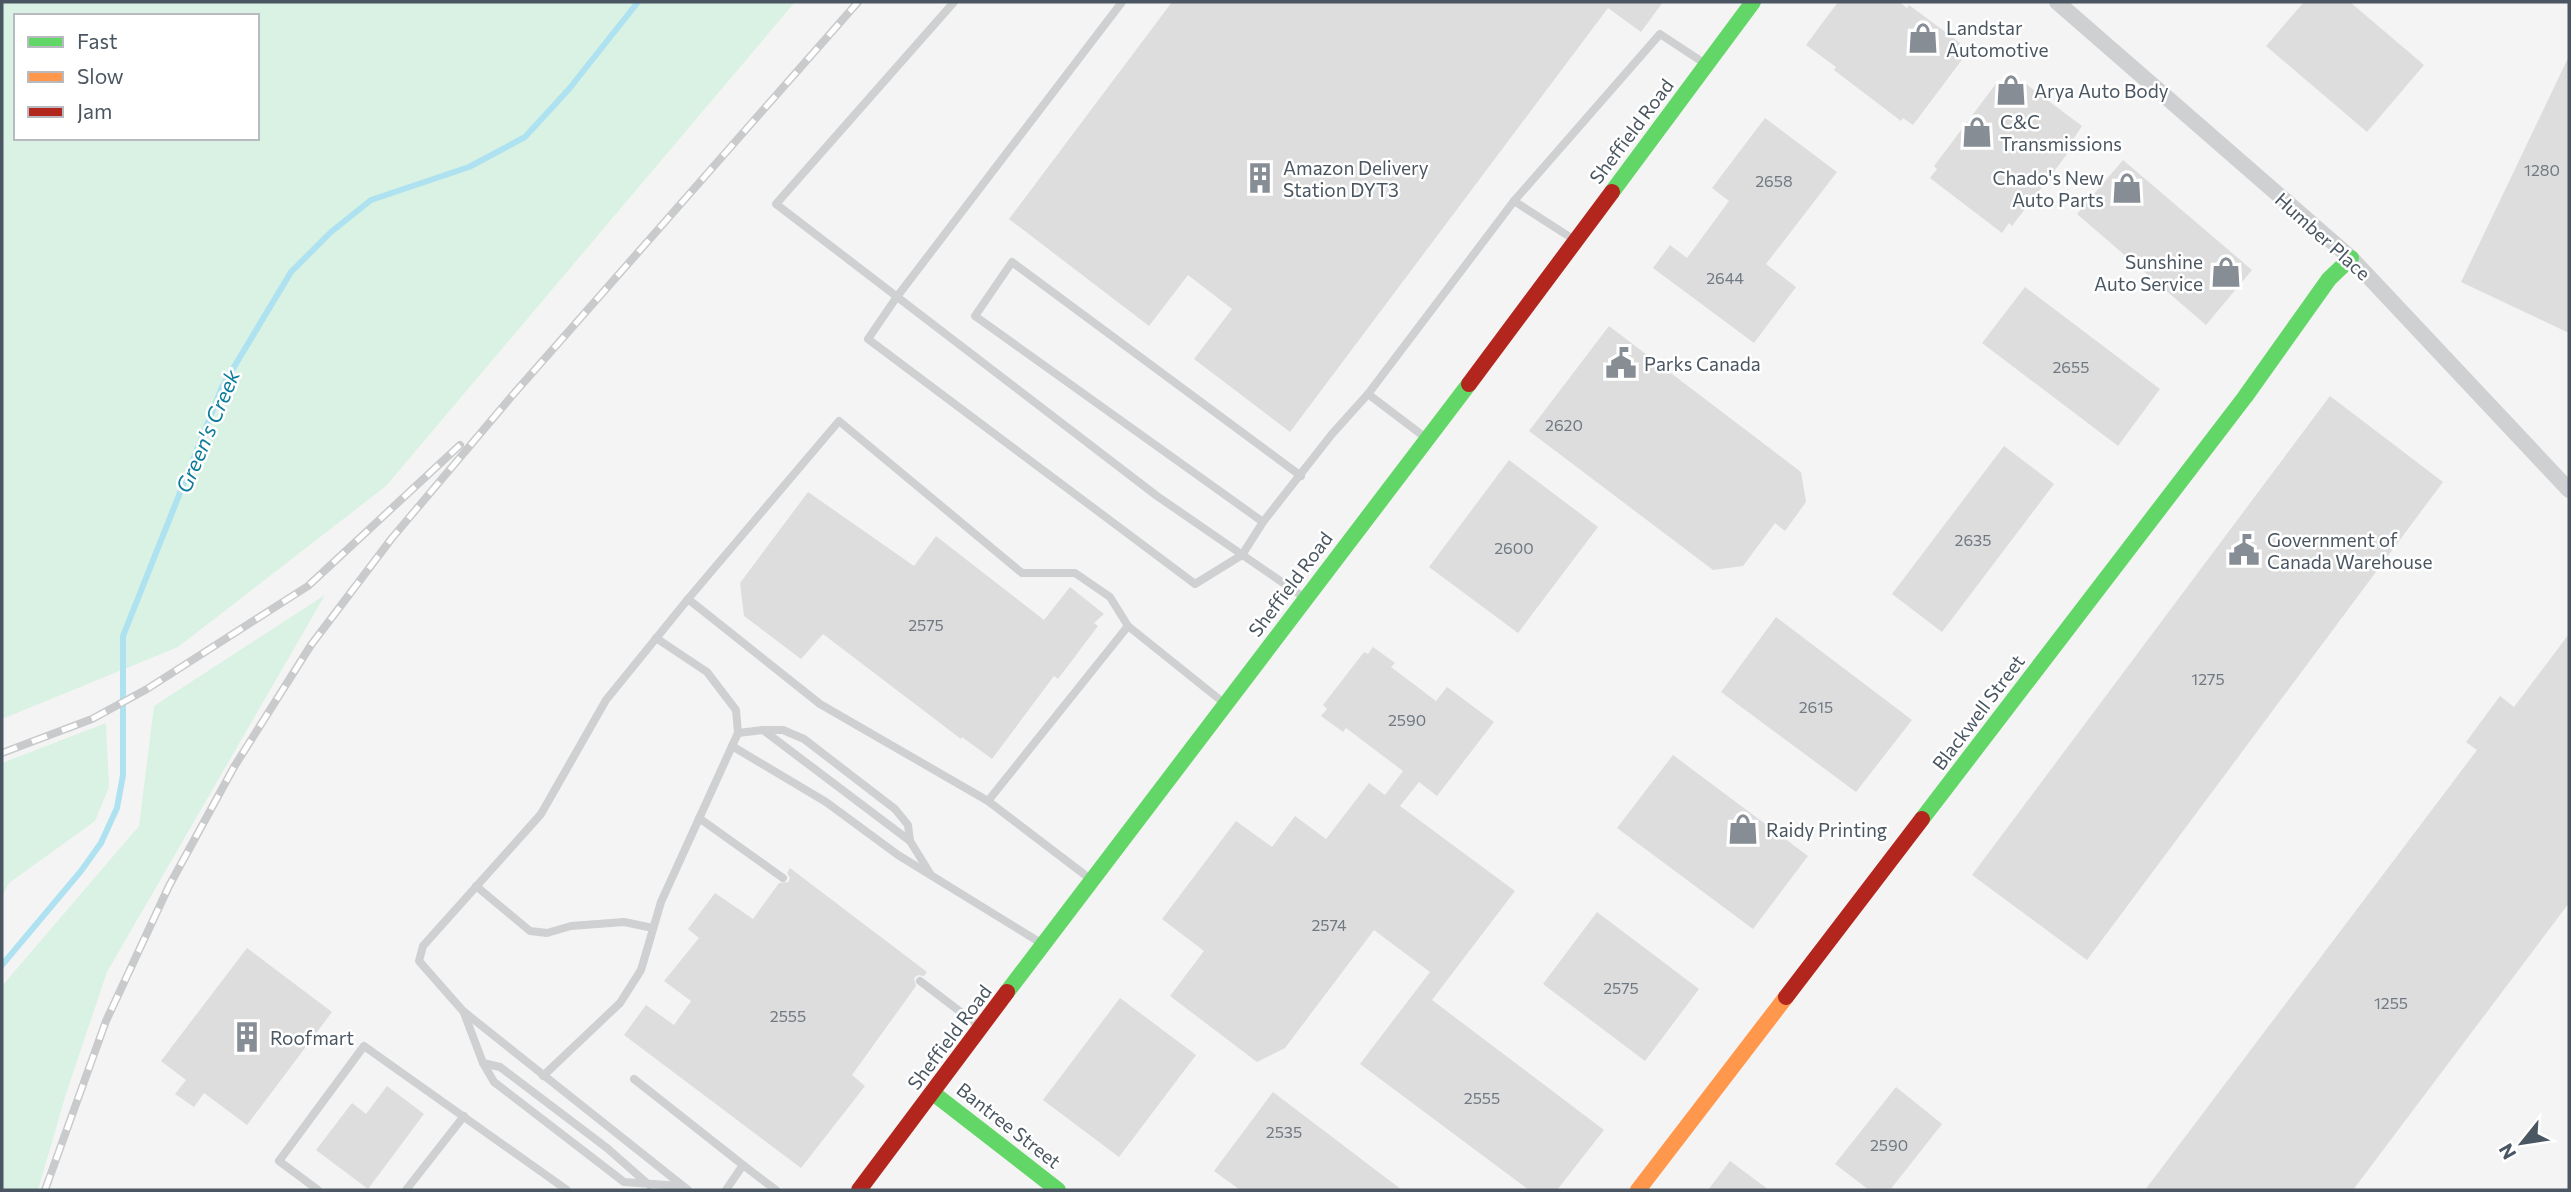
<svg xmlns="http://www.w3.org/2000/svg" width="2571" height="1192" font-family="Commissioner,sans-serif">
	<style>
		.green { fill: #d9f2e3; fill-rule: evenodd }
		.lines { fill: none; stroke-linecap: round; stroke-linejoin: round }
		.stream { stroke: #aee2f0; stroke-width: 6 }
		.building { fill: #ddddde }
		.lane { stroke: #ced0d2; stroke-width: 8 }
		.street { stroke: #ced0d2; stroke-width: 16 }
		.fast { stroke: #63d668; stroke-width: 16 }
		.slow { stroke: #ff974d; stroke-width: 16 }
		.jam { stroke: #b3261e; stroke-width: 16 }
		.rail-casing { stroke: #c9cacc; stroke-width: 8 }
		.rail { stroke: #fff; stroke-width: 5; stroke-dasharray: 16; stroke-linecap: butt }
		.labels { text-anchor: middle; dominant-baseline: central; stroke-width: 5; stroke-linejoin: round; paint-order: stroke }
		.number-label { font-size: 16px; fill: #707881 }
		.poi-label { font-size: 19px; fill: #4a5661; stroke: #fff; text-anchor: start }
		.street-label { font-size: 19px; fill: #4a5661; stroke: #fff }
		.water-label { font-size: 21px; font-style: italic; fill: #0c7c9b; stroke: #fff }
	</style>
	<rect width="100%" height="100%" fill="#f4f4f4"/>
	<g class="green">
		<path d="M 2,2 L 795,2 L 386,486 L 178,647 L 2,719 ZM 16,16 L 257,16 L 257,138 L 16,138 Z"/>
		<polygon points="325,595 107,972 65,1097 38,1190 2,1190 2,986 139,826 154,706"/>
		<polygon points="106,723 109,787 95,821 9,883 2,897 2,763"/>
	</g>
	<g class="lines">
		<polyline class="stream" points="2,965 81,871 101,843 117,808 123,775 123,636 222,387 291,272 331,232 371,200 469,167 525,137 569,89 638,2"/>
	</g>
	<g class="building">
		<polygon points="1172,2 1663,2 1641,32 1608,8 1290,432 1194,359 1232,309 1188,275 1149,326 1009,219"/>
		<polygon points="1838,2 1899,2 1907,8 1909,5 1960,43 1958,46 1967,53 1913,125 1903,118 1901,121 1834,70 1836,67 1806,45"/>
		<polygon points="2304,2 2350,2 2424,65 2367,132 2266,46"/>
		<polygon points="2569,56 2569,333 2461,282"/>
		<polygon points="2010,72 2082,126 2074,138 2077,141 2045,183 2012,226 2009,223 2002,233 1930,178 1937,169 1934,166 1971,117 1998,81 2001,84"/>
		<polygon points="1765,118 1837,172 1766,264 1796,287 1754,343 1653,268 1670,245 1687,258 1729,201 1712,188"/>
		<polygon points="2123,160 2252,270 2206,325 2077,214"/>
		<polygon points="2025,287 2160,389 2118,446 1982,343"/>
		<polygon points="1609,326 1801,472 1806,502 1785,531 1775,523 1743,566 1713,570 1529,431"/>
		<polygon points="2330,396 2443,482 2087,960 1972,875"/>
		<polygon points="2004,446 2054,484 1942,632 1892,594"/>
		<polygon points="1509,460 1598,527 1518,633 1429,567"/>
		<polygon points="808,492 914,566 936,536 1044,620 1070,587 1104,614 1094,623 1098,626 1058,679 1054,676 992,759 962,737 961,739 823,634 801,659 744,616 740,583"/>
		<polygon points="1776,617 1912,720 1856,792 1721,692"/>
		<polygon points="2569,634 2569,903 2353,1190 2145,1190 2477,750 2466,742 2500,696 2514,707"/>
		<polygon points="1373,647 1395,663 1391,667 1436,701 1447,687 1494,722 1437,796 1419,782 1400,806 1515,891 1432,1000 1604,1130 1557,1190 1529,1190 1360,1064 1430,972 1374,930 1285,1048 1257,1062 1170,996 1204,951 1162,919 1236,821 1272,847 1295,816 1326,839 1369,783 1385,795 1403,771 1346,728 1343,732 1321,716 1327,709 1323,705 1354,665 1364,652 1368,654"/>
		<polygon points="1673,755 1808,856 1753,929 1617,828"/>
		<polygon points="790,868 927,972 924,976 918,975 914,978 916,986 852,1075 865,1086 801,1168 624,1035 646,1005 674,1025 691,1001 664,981 699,938 688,929 715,893 753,919 779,883 788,882 790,878 787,873"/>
		<polygon points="1597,912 1699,989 1645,1061 1543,984"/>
		<polygon points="247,948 332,1012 247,1125 204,1093 194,1107 175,1094 186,1080 161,1061"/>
		<polygon points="1120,998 1196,1055 1119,1157 1043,1100"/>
		<polygon points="387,1086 424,1114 368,1189 316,1150 352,1103 366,1114"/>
		<polygon points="1896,1087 1942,1124 1890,1190 1869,1190 1835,1164"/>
		<polygon points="1273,1092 1402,1190 1240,1190 1214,1171"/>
		<polygon points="1730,1161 1769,1190 1708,1190"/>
	</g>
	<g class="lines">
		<g class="lane">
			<polyline points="954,2 776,204 1157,496 1305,598"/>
			<polyline points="1122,2 896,298 868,339 1195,584 1242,555 1263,522 1332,434 1368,394 1426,438"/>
			<polyline points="1514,201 1660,34 1704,63"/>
			<polyline points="1368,394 1514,201 1573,239"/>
			<polyline points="1263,522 975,316 1012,262 1301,476"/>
			<polyline points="763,730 783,730 804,739 895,809 908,825 910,841"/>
			<polyline points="738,733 763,730 910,841 931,875"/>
			<polyline points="732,746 826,802 898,855 1041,943"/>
			<polyline points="988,801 1128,626 1224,703"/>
			<polyline points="699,818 783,878"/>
			<polyline points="1089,878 988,801 820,704 688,599 839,421 1022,573 1075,573 1110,597 1128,626"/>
			<polyline points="476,886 530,931 547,933 571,926 624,922 653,928"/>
			<polyline points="920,981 979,1026"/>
			<polyline points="464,1013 483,1063"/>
			<polyline points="543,1076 620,1003 641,970 661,902 738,733 736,710 707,672 656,638"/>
			<polyline points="634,1079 743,1165"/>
			<polyline points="649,1185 607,1148 500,1067 483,1063 494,1082 624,1182 682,1186"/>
			<polyline points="318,1190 279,1161 364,1046 567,1190"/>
			<polyline points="406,1190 464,1116"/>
			<polyline points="688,1190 463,1011 419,961 423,946 541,814 606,700 688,599"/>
			<polyline points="726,1190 743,1165 776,1190"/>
		</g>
		<polyline class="street" points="2057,2 2351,258 2569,490"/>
		<g class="fast">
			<polyline points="1612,192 1753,2"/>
			<polyline points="1922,819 2245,397 2329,279 2351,258"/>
			<polyline points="1007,992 1469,384"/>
			<polyline points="933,1093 1058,1190"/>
		</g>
		<polyline class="slow" points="1638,1190 1786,997"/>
		<g class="jam">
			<polyline points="1469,384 1612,192"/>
			<polyline points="1786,997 1922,819"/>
			<polyline points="859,1190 1007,992"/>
		</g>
		<defs>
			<g id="rail">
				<polyline points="2,753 92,719 147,689 308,586 460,445"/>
				<polyline points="45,1190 106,1021 169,886 234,767 311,645 392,538 511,397 858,2"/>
			</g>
		</defs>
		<use href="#rail" class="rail-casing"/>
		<use href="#rail" class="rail"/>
	</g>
	<defs>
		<symbol id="shop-bare" viewBox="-9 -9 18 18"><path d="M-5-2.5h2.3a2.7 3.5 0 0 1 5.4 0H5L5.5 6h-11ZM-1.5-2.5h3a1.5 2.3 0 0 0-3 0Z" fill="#868d94" stroke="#fff" stroke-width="2.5" paint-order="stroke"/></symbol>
		<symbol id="building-bare" viewBox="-9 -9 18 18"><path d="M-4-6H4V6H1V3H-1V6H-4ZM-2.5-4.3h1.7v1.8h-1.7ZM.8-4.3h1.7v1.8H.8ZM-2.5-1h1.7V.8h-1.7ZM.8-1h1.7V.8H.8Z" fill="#868d94" stroke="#fff" stroke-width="2.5" paint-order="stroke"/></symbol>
		<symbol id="civic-bare" viewBox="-9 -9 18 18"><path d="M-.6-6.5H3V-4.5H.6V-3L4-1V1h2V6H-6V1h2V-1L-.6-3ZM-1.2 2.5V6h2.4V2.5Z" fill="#868d94" stroke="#fff" stroke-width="2.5" paint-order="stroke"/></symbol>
	</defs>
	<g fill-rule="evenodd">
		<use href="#shop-bare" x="1901" y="16" width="44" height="44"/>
		<use href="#shop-bare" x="1989" y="68" width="44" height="44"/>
		<use href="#shop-bare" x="1955" y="110" width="44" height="44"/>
		<use href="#building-bare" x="1238" y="156" width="44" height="44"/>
		<use href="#shop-bare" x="2105" y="166" width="44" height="44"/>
		<use href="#shop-bare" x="2204" y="250" width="44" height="44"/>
		<use href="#civic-bare" x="1599" y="341" width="44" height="44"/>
		<use href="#civic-bare" x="2222" y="528" width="44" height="44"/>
		<use href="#shop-bare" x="1721" y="807" width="44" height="44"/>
		<use href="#building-bare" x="225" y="1015" width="44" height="44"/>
	</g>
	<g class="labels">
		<g class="number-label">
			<text x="2542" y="169">1280</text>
			<text x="1774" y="180">2658</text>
			<text x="1725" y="277">2644</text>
			<text x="2071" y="366">2655</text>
			<text x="1564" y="424">2620</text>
			<text x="1973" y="539">2635</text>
			<text x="1514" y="547">2600</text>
			<text x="926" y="624">2575</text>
			<text x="2208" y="678">1275</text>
			<text x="1816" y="706">2615</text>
			<text x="1407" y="719">2590</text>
			<text x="1329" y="924">2574</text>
			<text x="1621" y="987">2575</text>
			<text x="2391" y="1002">1255</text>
			<text x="788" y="1015">2555</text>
			<text x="1482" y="1097">2555</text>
			<text x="1284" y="1131">2535</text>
			<text x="1889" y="1144">2590</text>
		</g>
		<g class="poi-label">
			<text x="1946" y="27">Landstar<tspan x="1946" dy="22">Automotive</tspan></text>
			<text x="2034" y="90">Arya Auto Body</text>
			<text x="2000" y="121">C&amp;C<tspan x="2000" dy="22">Transmissions</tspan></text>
			<text x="1283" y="167">Amazon Delivery<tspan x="1283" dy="22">Station DYT3</tspan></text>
			<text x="2104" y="177" text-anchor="end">Chado's New<tspan x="2104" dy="22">Auto Parts</tspan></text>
			<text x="2203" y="261" text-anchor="end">Sunshine<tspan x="2203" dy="22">Auto Service</tspan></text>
			<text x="1644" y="363">Parks Canada</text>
			<text x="2267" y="539">Government of<tspan x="2267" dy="22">Canada Warehouse</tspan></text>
			<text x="1766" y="829">Raidy Printing</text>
			<text x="270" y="1037">Roofmart</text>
		</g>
		<g class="street-label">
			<text transform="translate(1631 131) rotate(-53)">Sheffield Road</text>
			<text transform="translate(2323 236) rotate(42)">Humber Place</text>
			<text transform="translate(1290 584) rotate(-53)">Sheffield Road</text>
			<text transform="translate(1978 712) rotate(-53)">Blackwell Street</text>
			<text transform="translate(949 1037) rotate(-53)">Sheffield Road</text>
			<text transform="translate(1009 1125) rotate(38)">Bantree Street</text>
		</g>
		<g class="water-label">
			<text transform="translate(207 431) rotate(-67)">Green's Creek</text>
		</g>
	</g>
	<rect width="2571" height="1192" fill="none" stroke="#4a5661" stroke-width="7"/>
	<rect x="14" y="14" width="245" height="126" fill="#ffffff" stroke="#b7bbc0" stroke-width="2"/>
	<rect x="28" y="37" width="35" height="10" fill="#63d668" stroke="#b7bbc0" stroke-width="2"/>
	<text x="77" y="49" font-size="21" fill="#4a5661">Fast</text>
	<rect x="28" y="72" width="35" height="10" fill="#ff974d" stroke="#b7bbc0" stroke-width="2"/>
	<text x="77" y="84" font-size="21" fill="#4a5661">Slow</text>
	<rect x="28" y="107" width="35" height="10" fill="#b3261e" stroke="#b7bbc0" stroke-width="2"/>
	<text x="77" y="119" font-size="21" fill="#4a5661">Jam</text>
	<g transform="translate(2522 1143) rotate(240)" stroke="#ffffff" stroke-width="5" paint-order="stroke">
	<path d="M0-5L12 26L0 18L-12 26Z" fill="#4a5661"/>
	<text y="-10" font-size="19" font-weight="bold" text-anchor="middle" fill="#4a5661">N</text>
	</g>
</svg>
